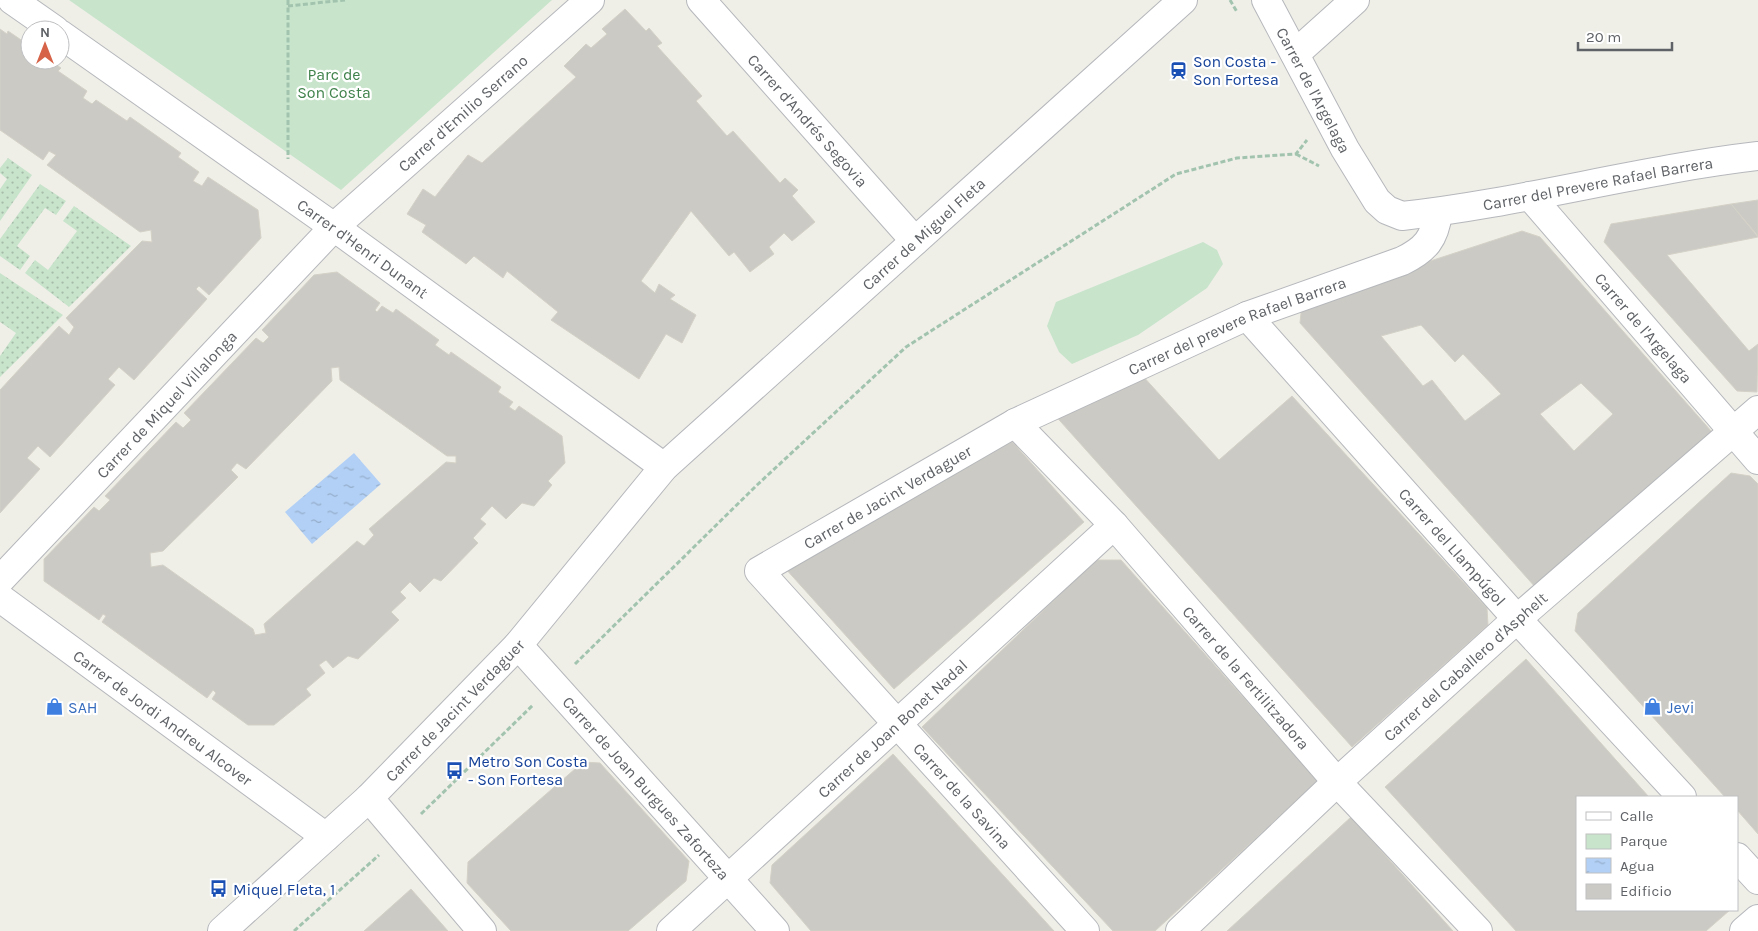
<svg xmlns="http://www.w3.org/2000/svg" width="1758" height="931" font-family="Karla,sans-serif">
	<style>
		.grass { fill: url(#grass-dots) }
		.park { fill: #c8e4cb }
		.water { fill: url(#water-ripples) }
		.building { fill: #cbcac4; stroke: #d4d1c7; fill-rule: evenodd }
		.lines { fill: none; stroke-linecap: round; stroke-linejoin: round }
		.street-casing { stroke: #b5b7bb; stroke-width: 30 }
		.path { stroke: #a2c4af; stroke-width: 3; stroke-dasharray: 5 2.5; stroke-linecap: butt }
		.street { stroke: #fff; stroke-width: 28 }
		.labels { text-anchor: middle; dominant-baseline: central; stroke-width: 4.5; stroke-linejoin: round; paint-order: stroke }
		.transit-label { font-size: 16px; fill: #164399; stroke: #fff; text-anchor: start }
		.park-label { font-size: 16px; fill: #41834c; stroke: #fff }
		.street-label { font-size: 16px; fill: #5f6266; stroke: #fff }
		.shop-label { font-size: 16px; fill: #366cbe; stroke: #fff; text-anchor: start }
	</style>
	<defs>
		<pattern id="grass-dots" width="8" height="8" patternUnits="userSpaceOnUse" patternTransform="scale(1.25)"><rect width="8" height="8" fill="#c8e4cb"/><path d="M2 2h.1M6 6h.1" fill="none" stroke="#a6bca9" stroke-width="1.8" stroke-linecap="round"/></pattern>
		<pattern id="water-ripples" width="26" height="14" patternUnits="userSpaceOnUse" patternTransform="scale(1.25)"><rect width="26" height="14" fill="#b2d0f5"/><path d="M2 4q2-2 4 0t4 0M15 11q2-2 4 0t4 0" fill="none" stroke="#94acca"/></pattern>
	</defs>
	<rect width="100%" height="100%" fill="#efefe8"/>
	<g class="grass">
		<polygon points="8,158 32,175 0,221 0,189 7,179 0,173 0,168"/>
		<polygon points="40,184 66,201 56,215 45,208 17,246 30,256 20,270 0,256 0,239"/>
		<polygon points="74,206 131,246 69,307 25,273 35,260 48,270 77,231 63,221"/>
		<polygon points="0,273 63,315 0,377 0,356 16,333 0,322"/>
	</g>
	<g class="park">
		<polygon points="69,0 552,0 341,190"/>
		<polygon points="1203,242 1217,250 1223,264 1207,288 1138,335 1072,364 1059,352 1047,326 1056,302"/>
	</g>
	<polygon class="water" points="354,453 381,484 312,544 285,512"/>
	<g class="building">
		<polygon points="625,9 646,31 649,28 662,43 657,46 702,96 696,101 727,136 733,131 780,183 785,178 798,190 792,196 815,222 792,241 784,233 769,247 774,254 750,272 734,252 729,256 691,211 641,281 655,293 659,284 675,295 670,299 696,315 682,343 666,334 639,379 551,320 558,312 507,271 503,278 474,256 466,264 422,232 426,225 407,214 423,189 435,197 468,155 482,163 576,77 564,66 586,44 591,48 607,34 602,29"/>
		<polygon points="0,29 7,34 8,31 30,46 30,60 49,60 61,68 58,71 87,91 83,98 92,104 96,100 127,121 130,117 181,153 178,157 199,172 193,181 202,186 208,177 258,210 261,238 209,295 199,286 196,289 207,299 134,380 119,367 108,379 115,385 50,457 38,446 27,458 40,469 0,513 0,390 59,326 69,335 74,327 66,318 142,241 152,242 151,230 140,232 47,165 56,155 49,151 43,160 0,130"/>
		<polygon points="1758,200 1758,236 1731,204"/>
		<polygon points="1731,204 1758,237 1667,255 1749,351 1758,344 1757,392 1737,391 1604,242 1611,224"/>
		<path d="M 1522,231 L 1540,237 L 1712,432 L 1536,588 L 1300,323 L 1302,303 ZM 1421,325 L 1455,362 L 1463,354 L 1501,394 L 1465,421 L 1432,380 L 1423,386 L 1381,336 ZM 1581,383 L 1613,414 L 1574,451 L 1540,414 Z"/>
		<path d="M 337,272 L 380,303 L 375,310 L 377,312 L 382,306 L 393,313 L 396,309 L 439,340 L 435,345 L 449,355 L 451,352 L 501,387 L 498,392 L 513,402 L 509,407 L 515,411 L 519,406 L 562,436 L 565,463 L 548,481 L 552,485 L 534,506 L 522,503 L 506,519 L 492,506 L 480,519 L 486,524 L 473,538 L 478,543 L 441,581 L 434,578 L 420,592 L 410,582 L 400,592 L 406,598 L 391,612 L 399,620 L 358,659 L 348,656 L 333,668 L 326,660 L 319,665 L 325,673 L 306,689 L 311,695 L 274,725 L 248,725 L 212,699 L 216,693 L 213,690 L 207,698 L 102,622 L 106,616 L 103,614 L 99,620 L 44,581 L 44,559 L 94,507 L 99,511 L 110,500 L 105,496 L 176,422 L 183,428 L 191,420 L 184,413 L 256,338 L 263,343 L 269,337 L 262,330 L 314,275 ZM 339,367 L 340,380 L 447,456 L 456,456 L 456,463 L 446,462 L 369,529 L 374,535 L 364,546 L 357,541 L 264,624 L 266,633 L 255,635 L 253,629 L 163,565 L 151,567 L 150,553 L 163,551 L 238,477 L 231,470 L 237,463 L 246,469 L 332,381 L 331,368 Z"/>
		<polygon points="1141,374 1219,460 1292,396 1487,608 1488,625 1352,747 1052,412"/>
		<polygon points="1008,437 1084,522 894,689 784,567"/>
		<polygon points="1731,473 1750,476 1758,484 1758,834 1737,810 1737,797 1725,797 1575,631 1578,613"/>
		<polygon points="1096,560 1121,560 1318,781 1155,931 1113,931 922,727"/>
		<polygon points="1526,659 1649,797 1577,797 1577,910 1730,910 1706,931 1516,931 1385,787"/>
		<polygon points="893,754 1054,931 811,931 770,883 772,865"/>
		<polygon points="583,762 600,763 689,861 686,881 628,931 511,931 467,883 468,862"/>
		<polygon points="1351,817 1453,931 1227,931"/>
		<polygon points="411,889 448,931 364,931"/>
	</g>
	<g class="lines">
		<defs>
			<g id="street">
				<polyline points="12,0 55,30"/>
				<path id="s1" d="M 701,0 L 915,241"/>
				<path id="s2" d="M 1266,0 L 1345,149 L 1377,201 L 1387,210 L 1402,216 C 1521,203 1638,170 1758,156"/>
				<path id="s3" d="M 60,34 L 334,227 L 664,467"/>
				<polyline points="1295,54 1355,0"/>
				<path id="s4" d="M 1530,196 L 1758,460"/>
				<path id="s5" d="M 1247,316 L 1517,619 L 1682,797"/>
				<path id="s6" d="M 1015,423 L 1114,525 L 1337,782 L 1478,931"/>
				<path id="s7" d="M 0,580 L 334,227 L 590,0"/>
				<path id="s8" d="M 0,598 L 326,837"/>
				<path id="s9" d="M 518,645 L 775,931"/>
				<polyline points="369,798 482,931"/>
				<polyline points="1737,857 1758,880"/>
				<path id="s10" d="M 222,931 L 369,798 L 518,645 L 664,467 L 1183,0"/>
				<path id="s11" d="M 671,931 L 1114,525"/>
				<path id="s12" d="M 1085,931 L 759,571 L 1015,423 L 1247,316 L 1402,261 C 1425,250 1435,239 1438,212"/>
				<path id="s13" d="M 1180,931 L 1337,782 L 1517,619 L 1758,410"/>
				<polyline points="1744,931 1758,919"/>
			</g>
		</defs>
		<use href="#street" class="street-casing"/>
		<g class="path">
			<polyline points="288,0 288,159"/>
			<polyline points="1230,0 1237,12"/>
			<polyline points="288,6 345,0"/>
			<polyline points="1296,154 1319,166"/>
			<polyline points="575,664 757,485 906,347 1176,174 1237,158 1296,154 1307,140"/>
			<polyline points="421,814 533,705"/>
			<polyline points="294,931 379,855"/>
		</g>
		<use href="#street" class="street"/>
	</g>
	<defs>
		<symbol id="station-bare" viewBox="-9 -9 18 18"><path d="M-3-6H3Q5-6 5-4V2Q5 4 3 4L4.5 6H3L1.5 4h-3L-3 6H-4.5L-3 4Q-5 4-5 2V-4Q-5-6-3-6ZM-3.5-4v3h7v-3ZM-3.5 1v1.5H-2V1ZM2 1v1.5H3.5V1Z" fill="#1a4fb4" stroke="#fff" stroke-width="2.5" paint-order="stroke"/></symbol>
		<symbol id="shop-bare" viewBox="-9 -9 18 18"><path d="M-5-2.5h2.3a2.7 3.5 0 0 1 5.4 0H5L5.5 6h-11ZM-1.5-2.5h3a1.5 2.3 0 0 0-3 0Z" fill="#3f7fe0" stroke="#fff" stroke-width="2.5" paint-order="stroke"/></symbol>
		<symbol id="bus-bare" viewBox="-9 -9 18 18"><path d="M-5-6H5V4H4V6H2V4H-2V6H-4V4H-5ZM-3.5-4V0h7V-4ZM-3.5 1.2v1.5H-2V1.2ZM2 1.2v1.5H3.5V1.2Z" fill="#1a4fb4" stroke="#fff" stroke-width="2.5" paint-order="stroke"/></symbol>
	</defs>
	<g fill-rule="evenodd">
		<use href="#station-bare" x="1166" y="58" width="25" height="25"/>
		<use href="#shop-bare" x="42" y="694" width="25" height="25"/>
		<use href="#shop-bare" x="1640" y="694" width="25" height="25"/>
		<use href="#bus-bare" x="442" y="758" width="25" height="25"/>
		<use href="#bus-bare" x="206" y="876" width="25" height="25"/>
	</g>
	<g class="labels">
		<g class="transit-label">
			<text x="1193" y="61">Son Costa -<tspan x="1193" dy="18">Son Fortesa</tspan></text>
			<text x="468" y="761">Metro Son Costa<tspan x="468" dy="18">- Son Fortesa</tspan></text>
			<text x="233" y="889">Miquel Fleta, 1</text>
		</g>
		<g class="park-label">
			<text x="334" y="74">Parc de<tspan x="334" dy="18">Son Costa</tspan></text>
		</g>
		<g class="street-label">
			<text stroke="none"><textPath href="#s2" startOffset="102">Carrer de l'Argelaga</textPath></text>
			<text stroke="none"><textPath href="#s7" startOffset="658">Carrer d'Emilio Serrano</textPath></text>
			<text stroke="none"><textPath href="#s1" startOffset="161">Carrer d'Andrés Segovia</textPath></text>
			<text stroke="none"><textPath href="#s2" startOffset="458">Carrer del Prevere Rafael Barrera</textPath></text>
			<text stroke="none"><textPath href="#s10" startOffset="991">Carrer de Miguel Fleta</textPath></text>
			<text stroke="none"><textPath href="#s3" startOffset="371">Carrer d'Henri Dunant</textPath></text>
			<text stroke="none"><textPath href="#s12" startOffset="1024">Carrer del prevere Rafael Barrera</textPath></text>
			<text stroke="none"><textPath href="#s4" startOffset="174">Carrer de l'Argelaga</textPath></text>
			<text stroke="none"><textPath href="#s7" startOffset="242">Carrer de Miquel Villalonga</textPath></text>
			<text stroke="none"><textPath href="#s12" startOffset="634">Carrer de Jacint Verdaguer</textPath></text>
			<text stroke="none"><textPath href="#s5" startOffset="309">Carrer del Llampúgol</textPath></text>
			<text stroke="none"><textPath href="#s13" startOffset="389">Carrer del Caballero d'Asphelt</textPath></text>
			<text stroke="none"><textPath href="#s6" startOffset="344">Carrer de la Fertilitzadora</textPath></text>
			<text stroke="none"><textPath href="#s10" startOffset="321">Carrer de Jacint Verdaguer</textPath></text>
			<text stroke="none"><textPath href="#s8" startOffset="202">Carrer de Jordi Andreu Alcover</textPath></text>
			<text stroke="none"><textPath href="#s11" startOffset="300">Carrer de Joan Bonet Nadal</textPath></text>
			<text stroke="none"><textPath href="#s9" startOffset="192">Carrer de Joan Burgues Zaforteza</textPath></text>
			<text transform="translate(962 796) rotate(48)">Carrer de la Savina</text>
		</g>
		<g class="shop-label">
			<text x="68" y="707">SAH</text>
			<text x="1667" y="707">Jevi</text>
		</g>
	</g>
	<rect x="1576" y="796" width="162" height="115" fill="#ffffff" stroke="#bfc0c2"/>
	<rect x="1586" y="812" width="25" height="8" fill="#ffffff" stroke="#bfc0c2"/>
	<text x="1620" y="821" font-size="15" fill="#5f6266">Calle</text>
	<rect x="1586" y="834" width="25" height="15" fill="#c8e4cb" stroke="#bfc0c2"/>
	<text x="1620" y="846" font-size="15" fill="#5f6266">Parque</text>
	<rect x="1586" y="858" width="25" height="15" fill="url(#water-ripples)" stroke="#bfc0c2"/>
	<text x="1620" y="871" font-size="15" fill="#5f6266">Agua</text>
	<rect x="1586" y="884" width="25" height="15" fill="#cbcac4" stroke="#bfc0c2"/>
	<text x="1620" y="896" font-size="15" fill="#5f6266">Edificio</text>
	<g transform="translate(45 45)"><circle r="24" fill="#ffffff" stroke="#bfc0c2"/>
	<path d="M0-4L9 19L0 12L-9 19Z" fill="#d66348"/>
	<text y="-8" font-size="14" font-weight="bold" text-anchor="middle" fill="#5f6266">N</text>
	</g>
	<path d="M1578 42v8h94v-8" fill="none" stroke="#5f6266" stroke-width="2.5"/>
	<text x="1586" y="42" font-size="15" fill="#5f6266" stroke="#ffffff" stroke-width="4" paint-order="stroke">20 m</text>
</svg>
